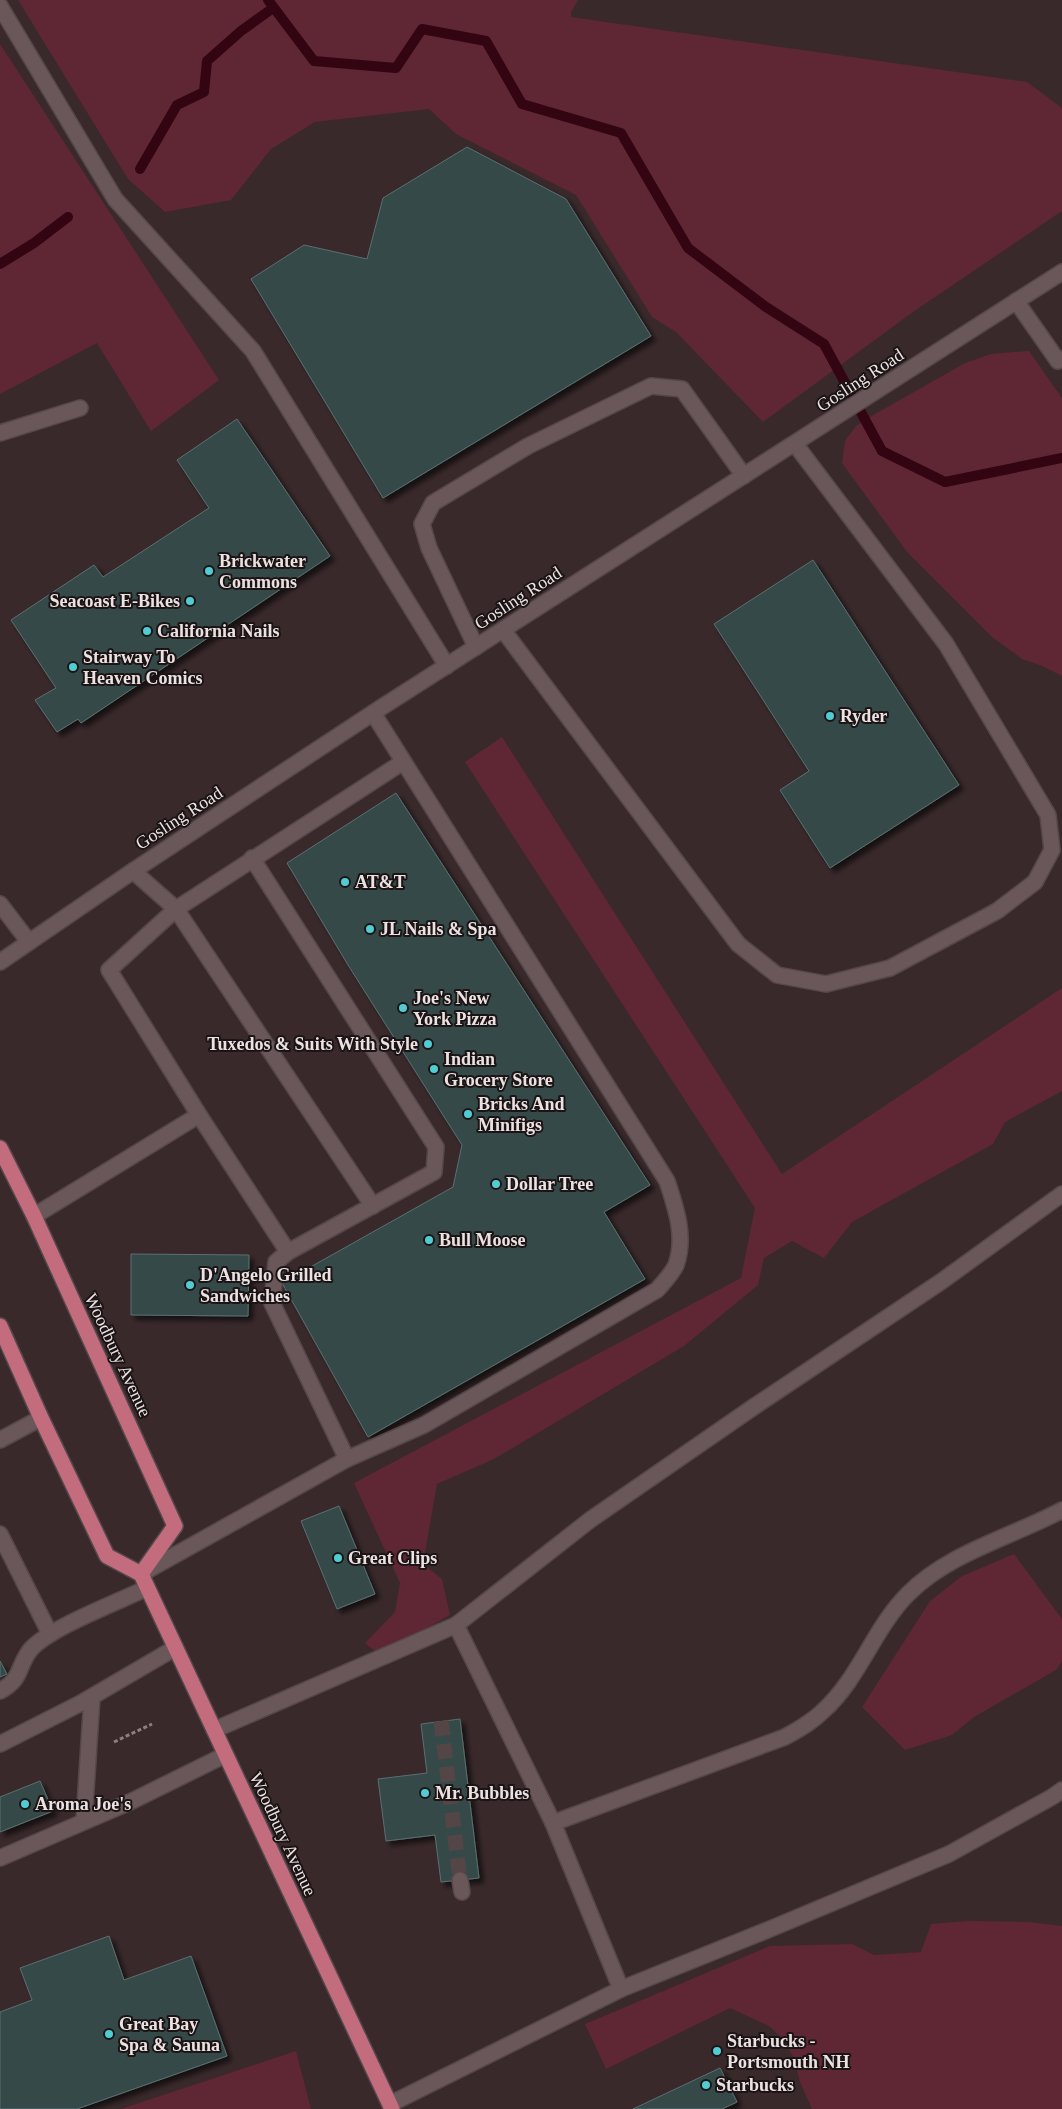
<svg xmlns="http://www.w3.org/2000/svg" width="1062" height="2109" font-family="Georgia,serif">
	<style>
		.green { fill: #5f2633 }
		.lines { fill: none; stroke-linecap: round; stroke-linejoin: round }
		.stream { stroke: #330412; stroke-width: 10 }
		.building { fill: #344849; stroke: #5a7071; filter: url(#shadow) }
		.minor-tunnel { stroke: #544547; stroke-width: 15; stroke-dasharray: 15 8; stroke-linecap: butt }
		.minor-casing { stroke: #55474a; stroke-width: 18 }
		.major-casing { stroke: #55474a; stroke-width: 18 }
		.path { stroke: #8d7f81; stroke-width: 3; stroke-dasharray: 4 2.5; stroke-linecap: butt }
		.minor { stroke: #695759; stroke-width: 15 }
		.major { stroke: #c26c7e; stroke-width: 15 }
		.poi-dot { fill: #51ccd3; stroke: #1b1415; stroke-width: 2 }
		.labels { text-anchor: middle; dominant-baseline: central; stroke-width: 4; stroke-linejoin: round; paint-order: stroke }
		.street-label { font-size: 18px; fill: #ede2e3; stroke: #1b1415 }
		.poi-label { font-size: 18px; font-weight: bold; fill: #ede2e3; stroke: #1b1415; text-anchor: start }
	</style>
	<defs>
		<filter id="shadow"><feDropShadow dx="4.5" dy="4.5" stdDeviation="2.5" flood-color="#0009"/></filter>
	</defs>
	<rect width="100%" height="100%" fill="#39292b"/>
	<g class="green">
		<polygon points="18,0 578,0 571,12 571,17 1027,82 1062,108 1062,211 913,312 763,422 676,332 652,317 576,195 456,134 429,109 315,122 271,149 231,200 165,212 128,179"/>
		<polygon points="0,44 219,380 151,431 97,343 0,394"/>
		<polygon points="1029,351 1062,398 1062,676 1042,666 1022,659 992,637 907,552 842,463 845,441 856,426 875,414 965,363 991,354"/>
		<polygon points="502,737 782,1174 1062,988 1062,1091 1005,1122 993,1144 852,1222 824,1258 792,1241 764,1258 758,1285 684,1346 494,1459 437,1484 423,1564 442,1579 450,1615 390,1649 377,1653 365,1643 395,1612 400,1583 354,1483 741,1278 755,1208 465,762"/>
		<polygon points="1014,1554 1062,1619 1062,1661 1056,1670 974,1717 952,1735 905,1750 862,1707 930,1601 962,1576"/>
		<polygon points="967,1921 1029,1922 1062,1926 1062,2109 812,2109 800,2082 794,2059 785,2041 769,2026 730,2008 606,2069 585,2024 770,1946 852,1944 874,1955 921,1952 931,1924"/>
		<polygon points="296,2051 311,2109 121,2109"/>
	</g>
	<g class="lines">
		<g class="stream">
			<polyline points="268,0 314,61 396,68 422,29 486,41 522,104 621,133 688,248 766,307 824,344 882,451 945,482 1062,458"/>
			<polyline points="140,169 177,105 204,92 207,61 241,31 273,8"/>
			<polyline points="0,264 34,243 68,217"/>
		</g>
	</g>
	<g class="building">
		<polygon points="467,147 566,199 651,336 383,498 251,279 304,245 367,259 383,198"/>
		<polygon points="237,419 330,556 81,723 78,719 57,732 35,700 56,688 11,620 94,565 103,577 209,508 177,460"/>
		<polygon points="813,560 959,785 830,868 780,790 809,771 714,624"/>
		<polygon points="396,793 650,1185 604,1212 645,1279 368,1437 282,1283 453,1187 462,1145 348,965 287,863"/>
		<polygon points="131,1254 249,1255 248,1316 131,1315"/>
		<polygon points="339,1506 375,1594 337,1609 301,1521"/>
		<polygon points="0,1661 7,1674 0,1677"/>
		<polygon points="460,1719 479,1878 441,1882 435,1835 386,1841 378,1779 427,1773 421,1724"/>
		<polygon points="40,1781 53,1811 0,1832 0,1797"/>
		<polygon points="109,1936 124,1980 191,1956 227,2056 77,2109 0,2109 0,2012 32,2000 20,1968"/>
		<polygon points="720,2068 737,2102 722,2109 633,2109"/>
	</g>
	<g class="lines">
		<polyline class="minor-tunnel" points="441,1721 460,1880"/>
		<defs>
			<g id="minor">
				<polyline points="0,6 115,199 253,351 447,666"/>
				<polyline points="1016,301 1058,361 1062,359"/>
				<polyline points="0,433 80,408"/>
				<polyline points="503,630 738,944 777,975 826,984 890,968 997,911 1035,882 1052,850 1048,815 946,644 795,444"/>
				<polyline points="476,647 429,548 422,524 433,503 528,446 651,386 682,389 744,476"/>
				<polyline points="252,858 436,1147 434,1172 288,1252 276,1262 272,1303 347,1459"/>
				<polyline points="133,871 176,909 373,1206"/>
				<polyline points="0,904 29,942"/>
				<polyline points="0,962 133,871 382,707 1062,272"/>
				<polyline points="34,1216 199,1115"/>
				<polyline points="288,1252 199,1115 109,970 176,909 403,762"/>
				<polyline points="0,1440 41,1418"/>
				<polyline points="0,1534 50,1634"/>
				<path d="M 141,1574 L 347,1459 L 424,1425 L 657,1290 C 663,1283 672,1274 676,1265 C 686,1237 676,1208 667,1181 L 373,713"/>
				<polyline points="456,1625 553,1823 621,1989 770,1929 949,1854 1052,1797 1062,1790"/>
				<path d="M 0,1691 C 23,1679 17,1666 31,1649 C 51,1627 118,1602 147,1588"/>
				<polyline points="214,1730 456,1625 590,1520 755,1406 942,1281 1062,1194"/>
				<polyline points="0,1744 81,1703 175,1648"/>
				<polyline points="84,1821 92,1697"/>
				<path d="M 553,1823 L 785,1737 C 799,1729 812,1722 823,1711 C 859,1679 874,1628 908,1594 C 950,1552 1012,1537 1062,1510"/>
				<polyline points="0,1858 130,1802 225,1755"/>
				<polyline points="460,1880 462,1892"/>
				<polyline points="390,2104 621,1989"/>
			</g>
			<g id="major">
				<polyline points="0,1148 34,1216 175,1526 141,1574"/>
				<polyline points="0,1326 41,1418 107,1556 141,1574 392,2109"/>
			</g>
		</defs>
		<use href="#minor" class="minor-casing"/>
		<use href="#major" class="major-casing"/>
		<polyline class="path" points="114,1742 152,1724"/>
		<use href="#minor" class="minor"/>
		<use href="#major" class="major"/>
	</g>
	<g class="poi-dot">
		<circle cx="209" cy="571" r="5"/>
		<circle cx="190" cy="601" r="5"/>
		<circle cx="147" cy="631" r="5"/>
		<circle cx="73" cy="667" r="5"/>
		<circle cx="830" cy="716" r="5"/>
		<circle cx="345" cy="882" r="5"/>
		<circle cx="370" cy="929" r="5"/>
		<circle cx="403" cy="1008" r="5"/>
		<circle cx="428" cy="1044" r="5"/>
		<circle cx="434" cy="1069" r="5"/>
		<circle cx="468" cy="1114" r="5"/>
		<circle cx="496" cy="1184" r="5"/>
		<circle cx="429" cy="1240" r="5"/>
		<circle cx="190" cy="1285" r="5"/>
		<circle cx="338" cy="1558" r="5"/>
		<circle cx="425" cy="1793" r="5"/>
		<circle cx="25" cy="1804" r="5"/>
		<circle cx="109" cy="2034" r="5"/>
		<circle cx="717" cy="2051" r="5"/>
		<circle cx="706" cy="2085" r="5"/>
	</g>
	<g class="labels">
		<g class="street-label">
			<text transform="translate(860 380) rotate(-33)">Gosling Road</text>
			<text transform="translate(518 598) rotate(-33)">Gosling Road</text>
			<text transform="translate(179 818) rotate(-33)">Gosling Road</text>
			<text transform="translate(118 1355) rotate(65)">Woodbury Avenue</text>
			<text transform="translate(283 1834) rotate(65)">Woodbury Avenue</text>
		</g>
		<g class="poi-label">
			<text x="219" y="561">Brickwater<tspan x="219" dy="21">Commons</tspan></text>
			<text x="180" y="601" text-anchor="end">Seacoast E-Bikes</text>
			<text x="157" y="631">California Nails</text>
			<text x="83" y="657">Stairway To<tspan x="83" dy="21">Heaven Comics</tspan></text>
			<text x="840" y="716">Ryder</text>
			<text x="355" y="882">AT&amp;T</text>
			<text x="380" y="929">JL Nails &amp; Spa</text>
			<text x="413" y="998">Joe's New<tspan x="413" dy="21">York Pizza</tspan></text>
			<text x="418" y="1044" text-anchor="end">Tuxedos &amp; Suits With Style</text>
			<text x="444" y="1059">Indian<tspan x="444" dy="21">Grocery Store</tspan></text>
			<text x="478" y="1104">Bricks And<tspan x="478" dy="21">Minifigs</tspan></text>
			<text x="506" y="1184">Dollar Tree</text>
			<text x="439" y="1240">Bull Moose</text>
			<text x="200" y="1275">D'Angelo Grilled<tspan x="200" dy="21">Sandwiches</tspan></text>
			<text x="348" y="1558">Great Clips</text>
			<text x="435" y="1793">Mr. Bubbles</text>
			<text x="35" y="1804">Aroma Joe's</text>
			<text x="119" y="2024">Great Bay<tspan x="119" dy="21">Spa &amp; Sauna</tspan></text>
			<text x="727" y="2041">Starbucks -<tspan x="727" dy="21">Portsmouth NH</tspan></text>
			<text x="716" y="2085">Starbucks</text>
		</g>
	</g>
</svg>
